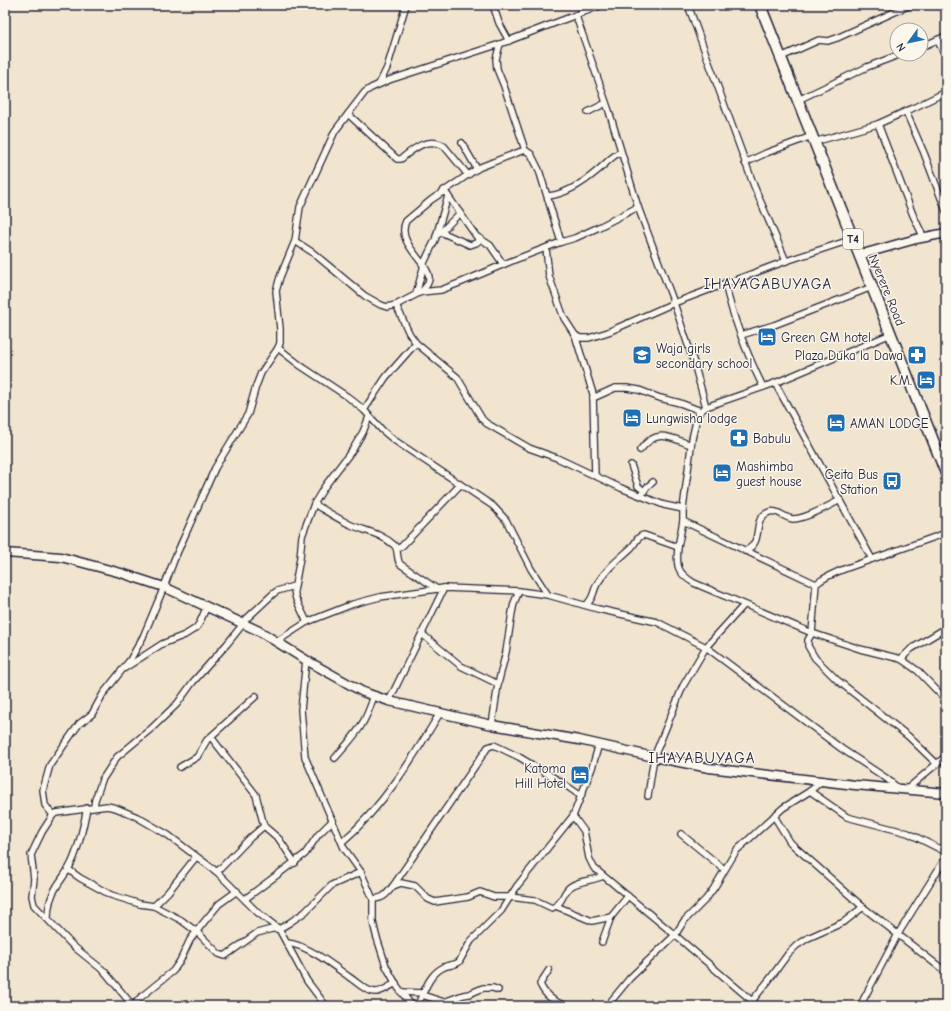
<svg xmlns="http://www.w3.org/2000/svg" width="951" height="1011" font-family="'Comic Neue',sans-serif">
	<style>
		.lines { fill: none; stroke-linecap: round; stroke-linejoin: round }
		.street-casing { stroke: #22223b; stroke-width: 8 }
		.secondary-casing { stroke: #22223b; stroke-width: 11 }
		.highway-casing { stroke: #22223b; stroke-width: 13 }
		.street { stroke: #fbf7ec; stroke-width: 5.5 }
		.secondary { stroke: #fbf7ec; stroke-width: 8 }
		.highway { stroke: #fbf7ec; stroke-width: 10 }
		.labels { text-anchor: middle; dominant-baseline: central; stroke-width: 3; stroke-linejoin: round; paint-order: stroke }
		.shield { fill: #fbf7ec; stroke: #636270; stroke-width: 1 }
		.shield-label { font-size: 12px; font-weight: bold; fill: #22223b }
		.street-label { font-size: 13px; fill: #22223b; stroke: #fbf7ec }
		.poi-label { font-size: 13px; fill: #22223b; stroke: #fbf7ec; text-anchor: start }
		.quarter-label { font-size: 15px; letter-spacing: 1px; fill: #22223b; stroke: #fbf7ec }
	</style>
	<rect width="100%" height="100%" fill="#f1e5d0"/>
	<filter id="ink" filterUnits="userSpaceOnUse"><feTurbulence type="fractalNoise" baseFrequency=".025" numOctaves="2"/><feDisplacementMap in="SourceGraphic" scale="8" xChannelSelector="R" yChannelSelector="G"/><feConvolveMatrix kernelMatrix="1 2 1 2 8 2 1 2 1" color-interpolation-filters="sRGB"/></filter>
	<g filter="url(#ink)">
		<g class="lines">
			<defs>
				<g id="street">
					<polyline points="493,5 499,23 509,41"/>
					<polyline points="688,5 754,186 786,261"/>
					<polyline points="937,40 946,56"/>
					<polyline points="500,44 496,59 497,69 504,86 525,150"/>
					<polyline points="921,47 946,36"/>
					<polyline points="781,57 819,40 828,41 837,38 910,5"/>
					<polyline points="379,84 387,68 406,5"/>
					<polyline points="798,100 867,67 901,54"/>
					<polyline points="588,112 606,103"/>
					<polyline points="906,112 924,153 946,211"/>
					<path d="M 348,114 L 397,159 L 401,159 C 413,149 428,136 444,146 L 468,175"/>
					<polyline points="878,124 913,215 924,238"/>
					<polyline points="814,142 878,124 911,109 946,92"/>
					<polyline points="462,143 477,169"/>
					<polyline points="745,163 766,153 812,136"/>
					<polyline points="444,190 476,236 490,245 503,264"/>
					<path d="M 548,196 C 566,194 583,183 597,171 C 606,164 611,156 621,152"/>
					<polyline points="441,232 470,245 476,243 481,239"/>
					<polyline points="439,234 460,213"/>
					<polyline points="295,241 312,252 365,296 381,305 387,307 396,305 421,292 441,290 462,282 514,260 561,242 575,238 599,227 638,207"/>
					<polyline points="546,248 549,276 564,318 575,335 580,338 589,338 608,332 674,303 638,207 609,111 576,16"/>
					<polyline points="423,265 435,240 448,196"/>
					<path d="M 725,283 C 733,319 747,354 763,387"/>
					<path d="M 421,292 C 424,289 429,284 429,279 C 430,263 395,244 406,221 L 431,200 L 478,168 L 519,152 L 525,150 L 531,154 L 539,170 L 561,242"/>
					<polyline points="416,294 424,265"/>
					<polyline points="396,305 409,333 416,343 457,377 482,419 486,423 529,448 557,458 621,488 664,505 683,509"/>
					<polyline points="575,335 593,394 595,476"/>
					<polyline points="741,335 774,325 872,287"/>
					<polyline points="278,348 301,366 348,397 364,410 382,430 394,440 493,506 506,520 531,569 548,595"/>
					<polyline points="775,383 872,559"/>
					<polyline points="593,398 615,388 627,388 639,390 660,398 680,403 701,411"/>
					<polyline points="706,407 694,363 674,303 786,261 853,239"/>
					<polyline points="364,410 386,377 416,343"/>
					<path d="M 640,450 C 657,428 669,437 691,445"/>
					<polyline points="631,465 638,486 644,491"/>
					<polyline points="642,494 647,487 653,482"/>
					<path d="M 314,504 C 326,511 337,518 349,524 C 364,531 381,533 394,545 C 399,549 396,558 400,564 L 437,589"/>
					<polyline points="683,521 816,584"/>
					<polyline points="678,547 683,521 683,509 692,439 697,417 699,412 706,407 775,383 891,334"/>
					<polyline points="397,549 402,546 460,485"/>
					<path d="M 745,551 C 765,542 751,521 767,513 C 778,508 783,518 793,519 C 805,519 829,506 840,500"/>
					<path d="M 586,605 C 595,597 592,593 597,584 C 606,569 619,559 631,548 C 636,543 637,536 644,535 L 678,547 C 676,566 677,573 694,583 L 812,633 L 860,649 L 901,659 L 918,671 L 946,700"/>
					<polyline points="307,622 296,599 294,591 300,558 302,536 314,504 325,486 353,449 363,432 369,417"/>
					<polyline points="242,623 273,594 277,591 294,586"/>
					<polyline points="422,634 461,666 498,684"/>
					<polyline points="276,642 307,622 353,604 380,597 444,588 519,591 548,595 598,609 657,622 706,647 842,749 886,778 898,788"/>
					<polyline points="901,659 911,649 946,628"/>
					<polyline points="306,660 301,710 305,757 344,848 361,872 373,899 373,922 376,935 386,966 397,986 412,1006"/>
					<polyline points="125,668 162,644 185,635 196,628 199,624 207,606"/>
					<polyline points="389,701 444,588"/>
					<polyline points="492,725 498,684 506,652 512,613 514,603 519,591"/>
					<polyline points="211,737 256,795 264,826 279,839 295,863"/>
					<path d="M 335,758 C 355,735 365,726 374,695"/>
					<path d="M 937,764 L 908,736 L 837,680 L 815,658 L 808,646 L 808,640 L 812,633 L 816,584 C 826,576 836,572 847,568 L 946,533"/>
					<polyline points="180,767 197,757 207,740 256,696"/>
					<polyline points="907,789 946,756"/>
					<polyline points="810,791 847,817 908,833 946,852"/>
					<polyline points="648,796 654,757 683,686 706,647 744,605"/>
					<polyline points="94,807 95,800 102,780 117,757 152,728 177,704 193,682 227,644 243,624"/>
					<polyline points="53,815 45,805 43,790 50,765 79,724 92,714 103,694 130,660 143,637 164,587 174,560 215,468 248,414 256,386 261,373 278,348 280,343 280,329 276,291 280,277 295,241 300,207 335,131 365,92 371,88 389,80 500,44 602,5"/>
					<polyline points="573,816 584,831 589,858 594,868 675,935 758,1006"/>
					<polyline points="774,816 790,842 794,846 864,908 946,972"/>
					<polyline points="681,834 724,869"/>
					<path d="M 342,842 C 382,808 413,758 440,713"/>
					<polyline points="69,870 80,878 111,895 140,904 154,906 181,920 197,932 219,954 225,956 257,933 272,929 279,929 289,923 305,912 332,885 361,872"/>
					<polyline points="217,872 250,838 264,826"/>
					<path d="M 393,886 L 401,883 L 415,886 L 428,899 L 435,902 L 468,897 L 480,892 L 494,897 L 510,897 L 535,900 L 552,908 C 563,904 562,893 570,887 C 579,880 593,881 603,876"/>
					<polyline points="245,899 305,854 318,835 333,820"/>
					<path d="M 373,899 C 384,898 386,895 393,886 L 488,747 L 494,745 L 519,757 L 561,782 L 581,796"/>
					<polyline points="154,906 168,892 196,857"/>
					<polyline points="556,906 592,921 611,917"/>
					<path d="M 48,918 C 48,907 51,895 57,886 C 62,878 68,871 72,862 C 80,845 83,827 87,808"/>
					<polyline points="602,942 611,917 628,896"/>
					<path d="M 287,943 C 306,944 334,966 349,977 C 357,982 366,992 376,992 C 382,992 390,986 396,983"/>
					<path d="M 549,970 L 540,984 C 545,996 556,1003 568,1006"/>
					<polyline points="401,992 423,993"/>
					<polyline points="422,995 444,1002 463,995 469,994 483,988 493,988 498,990"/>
					<polyline points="752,1001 769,980 788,954 796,946 808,938 844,922 863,907"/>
					<polyline points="133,1006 104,971 73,946 34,905 32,896 34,879 31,855 42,832 53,815 56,813 107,806 116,808 137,817 168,835 217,872 257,912 279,929 307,981 326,1006"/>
					<polyline points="133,1006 141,997 173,971 180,961 190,940 204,922 219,904 237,891"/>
					<path d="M 417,1006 C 425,991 428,975 444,967 C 449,965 455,965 459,962 L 471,941 L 501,911 L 517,886 L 573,816 L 592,768 L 599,744"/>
					<polyline points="607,1006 630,978 675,935 684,921 706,899 714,888 736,851 783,808 810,791 823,780"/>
					<polyline points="860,1006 898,934 946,857"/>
				</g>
				<g id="secondary">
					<polyline points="859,255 916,239 946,233"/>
					<polyline points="5,553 61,557 121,573 164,587 259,631 306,660 363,692 389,701 492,725 579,740 654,757 709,768 855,785 946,793"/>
				</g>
				<polyline id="highway" points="760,5 946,473"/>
			</defs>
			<use href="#street" class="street-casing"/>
			<use href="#secondary" class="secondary-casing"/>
			<use href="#highway" class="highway-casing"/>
			<use href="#street" class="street"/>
			<use href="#secondary" class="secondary"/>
			<use href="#highway" class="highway"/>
		</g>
	</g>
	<defs>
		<symbol id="hotel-square" viewBox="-11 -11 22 22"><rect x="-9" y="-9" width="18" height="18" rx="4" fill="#1f6fb2" stroke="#fbf7ec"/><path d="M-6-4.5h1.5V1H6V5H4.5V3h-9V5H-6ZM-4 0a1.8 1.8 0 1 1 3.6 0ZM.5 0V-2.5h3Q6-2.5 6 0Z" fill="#fff"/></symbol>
		<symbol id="school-square" viewBox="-11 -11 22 22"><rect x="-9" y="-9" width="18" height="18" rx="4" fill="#1f6fb2" stroke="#fbf7ec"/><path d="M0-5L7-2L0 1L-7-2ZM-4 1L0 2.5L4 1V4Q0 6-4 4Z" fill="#fff"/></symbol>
		<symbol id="pharmacy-square" viewBox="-11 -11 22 22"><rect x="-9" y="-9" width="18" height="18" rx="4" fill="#1f6fb2" stroke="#fbf7ec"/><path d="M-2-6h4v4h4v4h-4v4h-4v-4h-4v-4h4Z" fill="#fff"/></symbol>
		<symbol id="bus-square" viewBox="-11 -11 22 22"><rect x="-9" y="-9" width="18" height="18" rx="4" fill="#1f6fb2" stroke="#fbf7ec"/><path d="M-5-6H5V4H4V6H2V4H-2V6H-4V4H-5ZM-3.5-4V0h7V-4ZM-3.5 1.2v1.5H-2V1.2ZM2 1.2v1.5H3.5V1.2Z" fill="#fff"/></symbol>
	</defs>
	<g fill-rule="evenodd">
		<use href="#hotel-square" x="756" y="326" width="22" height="22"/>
		<use href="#school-square" x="631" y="344" width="22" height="22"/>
		<use href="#pharmacy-square" x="906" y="344" width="22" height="22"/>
		<use href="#hotel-square" x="915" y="369" width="22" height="22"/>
		<use href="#hotel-square" x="621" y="407" width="22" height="22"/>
		<use href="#hotel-square" x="825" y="412" width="22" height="22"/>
		<use href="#pharmacy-square" x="728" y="427" width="22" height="22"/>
		<use href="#hotel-square" x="711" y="462" width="22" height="22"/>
		<use href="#bus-square" x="881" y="470" width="22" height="22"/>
		<use href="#hotel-square" x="569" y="764" width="22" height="22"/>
	</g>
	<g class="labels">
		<rect class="shield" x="843" y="229" width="20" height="20" rx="3"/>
		<g class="shield-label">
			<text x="853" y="239">T4</text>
		</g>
		<g class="street-label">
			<text transform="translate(887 290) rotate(68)">Nyerere Road</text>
		</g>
		<g class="poi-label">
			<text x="781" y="337">Green GM hotel</text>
			<text x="656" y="348">Waja girls<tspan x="656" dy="15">secondary school</tspan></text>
			<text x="903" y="355" text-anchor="end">Plaza Duka la Dawa</text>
			<text x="912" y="380" text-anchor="end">K.M.</text>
			<text x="646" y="418">Lungwisha lodge</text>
			<text x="850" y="423">AMAN LODGE</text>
			<text x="753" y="438">Babulu</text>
			<text x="736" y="466">Mashimba<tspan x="736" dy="15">guest house</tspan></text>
			<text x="878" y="474" text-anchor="end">Geita Bus<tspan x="878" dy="15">Station</tspan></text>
			<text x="566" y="768" text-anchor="end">Katoma<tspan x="566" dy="15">Hill Hotel</tspan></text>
		</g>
		<g class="quarter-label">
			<text x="768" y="284">IHAYAGABUYAGA</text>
			<text x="702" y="758">IHAYABUYAGA</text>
		</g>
	</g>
	<rect width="951" height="1011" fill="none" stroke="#fbf7ec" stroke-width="20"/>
	<rect x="10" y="10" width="931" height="991" fill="none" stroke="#22223b" stroke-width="1.5" filter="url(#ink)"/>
	<g transform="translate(909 42) rotate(237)"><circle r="19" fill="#fbf7ec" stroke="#a4a2a5"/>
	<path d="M0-3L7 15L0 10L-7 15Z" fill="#1f6fb2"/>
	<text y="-6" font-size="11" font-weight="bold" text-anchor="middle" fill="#22223b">N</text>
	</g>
</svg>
